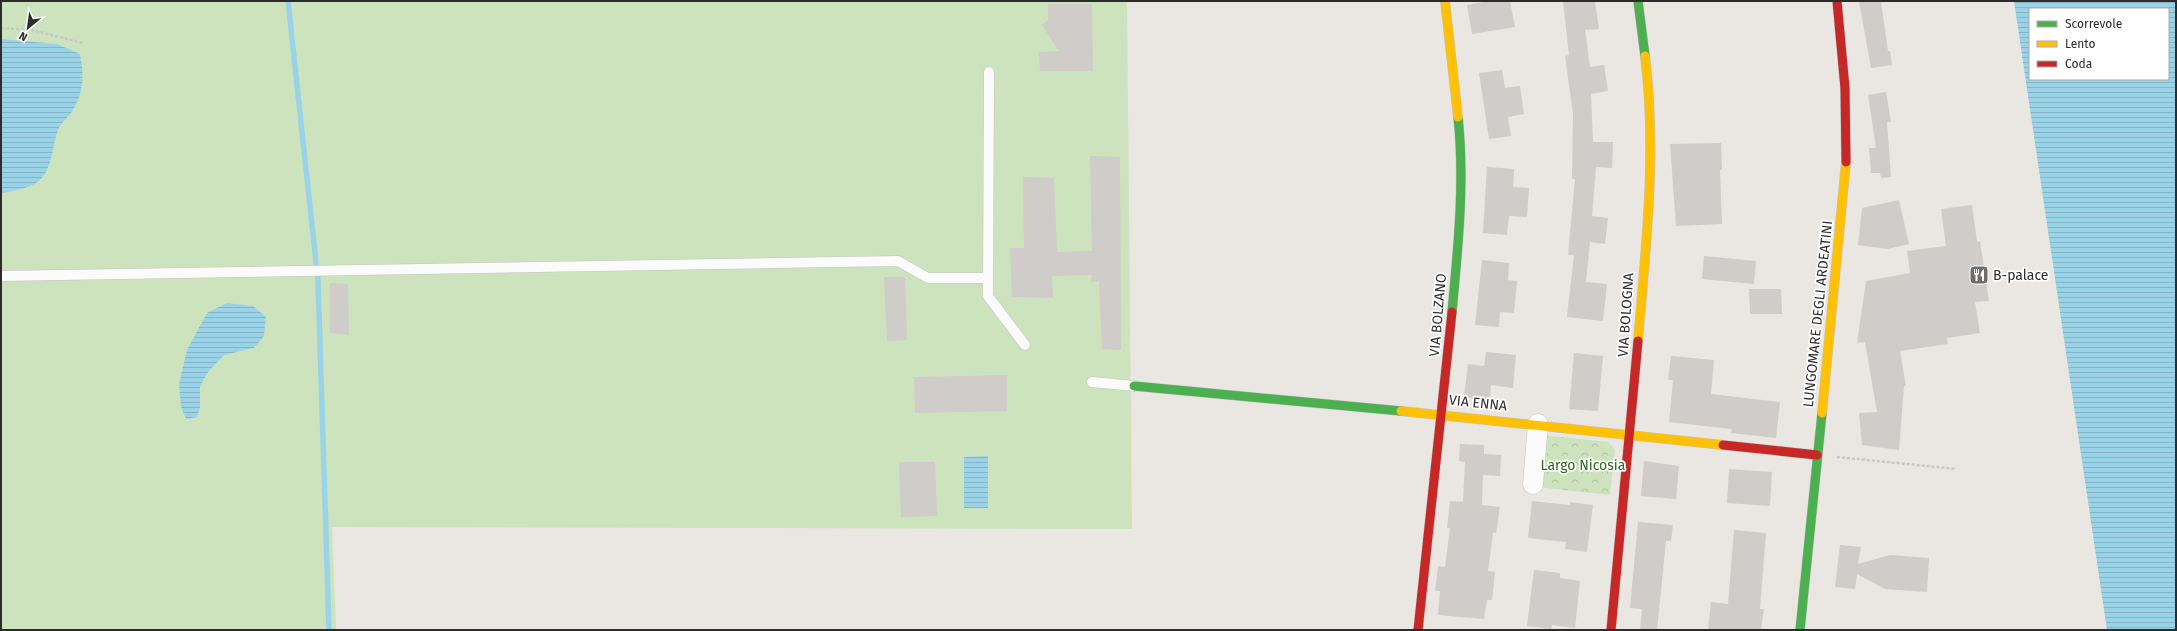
<svg xmlns="http://www.w3.org/2000/svg" width="2177" height="631" font-family="'Fira Sans',sans-serif">
	<style>
		.grass { fill: #cde3bd }
		.forest { fill: url(#forest-crowns) }
		.water { fill: url(#water-rules); fill-rule: evenodd }
		.lines { fill: none; stroke-linecap: round; stroke-linejoin: round }
		.stream { stroke: #9ad3e7; stroke-width: 5.5 }
		.building { fill: #cfccc9 }
		.lane-casing { stroke: #c4c3c3; stroke-width: 11 }
		.street-casing { stroke: #c4c3c3; stroke-width: 21 }
		.fast-casing { stroke: #c4c3c3; stroke-width: 10 }
		.slow-casing { stroke: #c4c3c3; stroke-width: 10 }
		.jam-casing { stroke: #c4c3c3; stroke-width: 10 }
		.path { stroke: #c8c8c7; stroke-width: 2.5; stroke-dasharray: 3 2; stroke-linecap: butt }
		.lane { stroke: #fcfbfb; stroke-width: 10 }
		.street { stroke: #fcfbfb; stroke-width: 20 }
		.fast { stroke: #4caf50; stroke-width: 9 }
		.slow { stroke: #ffc107; stroke-width: 9 }
		.jam { stroke: #c62828; stroke-width: 9 }
		.labels { text-anchor: middle; dominant-baseline: central; stroke-width: 3.5; stroke-linejoin: round; paint-order: stroke }
		.poi-label { font-size: 14px; fill: #2c2c2c; stroke: #fff; text-anchor: start }
		.street-label { font-size: 14px; fill: #2c2c2c; stroke: #fff }
		.park-label { font-size: 14px; fill: #2e671e; stroke: #fff }
	</style>
	<defs>
		<pattern id="forest-crowns" width="20" height="18" patternUnits="userSpaceOnUse"><rect width="20" height="18" fill="#cde3bd"/><path d="M2 6a3 3 0 1 1 6 0M12 15a3 3 0 1 1 6 0" fill="none" stroke="#b0c3a3"/></pattern>
		<pattern id="water-rules" width="6" height="5" patternUnits="userSpaceOnUse"><rect width="6" height="5" fill="#9ad3e7"/><path d="M0 2.5h6" fill="none" stroke="#85b5c6"/></pattern>
	</defs>
	<rect width="100%" height="100%" fill="#eae6e2"/>
	<polygon class="grass" points="1,1 1127,1 1132,529 332,527 336,630 1,630"/>
	<polygon class="forest" points="1543,435 1608,442 1615,450 1610,495 1537,487"/>
	<g class="water">
		<path d="M 2014,1 L 2176,1 L 2176,630 L 2107,630 ZM 2030,9 L 2168,9 L 2168,79 L 2030,79 Z"/>
		<path d="M 1,39 L 57,44 L 80,54 C 84,74 84,92 73,110 C 69,117 61,122 58,130 C 52,146 53,166 41,179 C 33,188 13,191 1,193 Z"/>
		<polygon points="227,303 253,306 266,317 264,336 254,348 224,355 208,372 200,386 200,407 197,417 186,419 181,407 179,384 187,350 207,313"/>
		<polygon points="988,456 988,508 964,508 964,457"/>
	</g>
	<g class="lines">
		<polyline class="stream" points="288,1 318,281 329,630"/>
	</g>
	<g class="building">
		<polygon points="1489,1 1510,1 1515,27 1472,34 1467,5"/>
		<polygon points="1563,1 1595,1 1599,29 1585,30 1590,67 1604,65 1608,91 1591,94 1593,142 1613,142 1612,168 1596,167 1592,216 1608,218 1605,244 1590,242 1586,282 1607,284 1603,321 1567,317 1574,255 1568,255 1575,179 1572,179 1573,114 1565,56 1569,55"/>
		<polygon points="1859,1 1881,1 1888,51 1890,51 1892,65 1871,68"/>
		<polygon points="1048,4 1092,4 1093,71 1040,71 1039,52 1059,51 1042,25 1048,20"/>
		<polygon points="1502,70 1505,88 1520,86 1524,114 1508,117 1511,136 1489,139 1479,73"/>
		<polygon points="1886,92 1891,122 1887,122 1891,177 1881,178 1880,173 1871,173 1869,148 1876,148 1868,95"/>
		<polygon points="1721,143 1722,170 1720,170 1722,224 1676,226 1670,144"/>
		<polygon points="1090,156 1120,157 1121,350 1102,349 1099,282 1091,282 1092,275 1052,276 1053,298 1012,297 1010,248 1024,248 1023,177 1054,178 1057,252 1092,251"/>
		<polygon points="1487,167 1514,169 1513,187 1529,188 1527,217 1509,216 1507,235 1483,233"/>
		<polygon points="1899,200 1909,244 1887,249 1858,245 1862,208"/>
		<polygon points="1972,205 1977,242 1980,241 1989,301 1975,302 1980,333 1947,338 1948,344 1900,351 1906,386 1904,386 1899,450 1862,445 1859,413 1877,412 1865,342 1857,343 1866,281 1910,273 1907,251 1946,246 1941,209"/>
		<polygon points="1704,256 1756,261 1754,284 1702,279"/>
		<polygon points="1482,260 1509,263 1508,280 1517,281 1514,313 1500,312 1499,327 1475,325"/>
		<polygon points="884,277 905,277 907,340 887,341"/>
		<polygon points="330,283 348,284 349,335 330,333"/>
		<polygon points="1749,289 1781,289 1782,314 1750,314"/>
		<polygon points="1486,352 1516,355 1513,388 1491,385 1490,400 1464,397 1468,364 1484,366"/>
		<polygon points="1574,353 1603,356 1598,411 1569,409"/>
		<polygon points="1671,356 1714,360 1711,394 1780,402 1776,438 1731,433 1732,429 1669,422 1673,380 1668,380"/>
		<polygon points="1007,375 1007,411 915,413 914,377"/>
		<polygon points="1460,444 1484,445 1484,454 1501,455 1500,476 1483,475 1482,505 1500,507 1496,533 1493,533 1488,571 1495,572 1492,600 1487,600 1484,619 1438,615 1440,591 1435,591 1438,566 1445,567 1450,528 1447,528 1450,501 1463,502 1465,462 1459,461"/>
		<polygon points="1644,461 1679,466 1676,499 1641,496"/>
		<polygon points="899,462 935,462 937,516 901,517"/>
		<polygon points="1729,469 1772,472 1770,506 1727,503"/>
		<polygon points="1532,501 1570,505 1570,502 1593,505 1587,552 1565,549 1566,542 1528,538"/>
		<polygon points="1638,522 1673,525 1671,541 1666,541 1657,630 1640,630 1642,609 1630,608"/>
		<polygon points="1734,530 1766,533 1760,609 1764,609 1761,630 1708,630 1711,602 1728,604"/>
		<polygon points="1840,545 1861,547 1858,564 1890,555 1929,558 1927,592 1885,589 1857,574 1855,589 1835,587"/>
		<polygon points="1534,570 1560,573 1560,578 1580,581 1575,628 1552,625 1551,629 1527,626"/>
	</g>
	<g class="lines">
		<defs>
			<g id="lane">
				<polyline points="989,72 988,296 1025,345"/>
				<polyline points="1,276 898,261 928,278 988,278"/>
				<polyline points="1092,382 1134,386"/>
			</g>
			<polyline id="street" points="1533,484 1538,424"/>
			<g id="fast">
				<polyline points="1638,1 1645,56"/>
				<path d="M 1452,312 C 1458,247 1465,182 1458,117"/>
				<polyline points="1134,386 1401,411"/>
				<polyline points="1800,630 1822,413"/>
			</g>
			<g id="slow">
				<polyline points="1445,1 1458,117"/>
				<path d="M 1638,341 C 1646,246 1657,151 1645,56"/>
				<polyline points="1401,411 1723,445"/>
				<polyline points="1822,413 1846,162"/>
			</g>
			<g id="jam">
				<polyline points="1837,1 1845,88 1846,162"/>
				<polyline points="1723,445 1817,455"/>
				<polyline points="1418,630 1452,312"/>
				<polyline points="1611,630 1638,341"/>
			</g>
		</defs>
		<use href="#lane" class="lane-casing"/>
		<use href="#street" class="street-casing"/>
		<use href="#fast" class="fast-casing"/>
		<use href="#slow" class="slow-casing"/>
		<use href="#jam" class="jam-casing"/>
		<g class="path">
			<polyline points="1,28 32,30 83,43"/>
			<polyline points="1837,457 1956,469"/>
		</g>
		<use href="#lane" class="lane"/>
		<use href="#street" class="street"/>
		<use href="#fast" class="fast"/>
		<use href="#slow" class="slow"/>
		<use href="#jam" class="jam"/>
	</g>
	<defs>
		<symbol id="restaurant-square" viewBox="-11 -11 22 22"><rect x="-9" y="-9" width="18" height="18" rx="4" fill="#6e6d6c" stroke="#fff"/><path d="M-5-6h1v4h1v-4h1v4h1v-4h1v5L-1.5 .5V6h-2V.5L-5-1ZM5-6V6H3V1.5H1.5Q1.5-4 5-6Z" fill="#fff"/></symbol>
	</defs>
	<g fill-rule="evenodd">
		<use href="#restaurant-square" x="1968" y="264" width="22" height="22"/>
	</g>
	<g class="labels">
		<g class="poi-label">
			<text x="1993" y="275">B-palace</text>
		</g>
		<g class="street-label">
			<text transform="translate(1818 314) rotate(-84)">LUNGOMARE DEGLI ARDEATINI</text>
			<text transform="translate(1438 315) rotate(-85)">VIA BOLZANO</text>
			<text transform="translate(1626 315) rotate(-86)">VIA BOLOGNA</text>
			<text transform="translate(1478 403) rotate(6)">VIA ENNA</text>
		</g>
		<g class="park-label">
			<text x="1583" y="465">Largo Nicosia</text>
		</g>
	</g>
	<rect width="2177" height="631" fill="none" stroke="#2c2c2c" stroke-width="4"/>
	<rect x="2029" y="8" width="140" height="72" fill="#ffffff" stroke="#ababab"/>
	<rect x="2037" y="21" width="20" height="6" fill="#4caf50" stroke="#ababab"/>
	<text x="2065" y="28" font-size="12" fill="#2c2c2c">Scorrevole</text>
	<rect x="2037" y="41" width="20" height="6" fill="#ffc107" stroke="#ababab"/>
	<text x="2065" y="48" font-size="12" fill="#2c2c2c">Lento</text>
	<rect x="2037" y="61" width="20" height="6" fill="#c62828" stroke="#ababab"/>
	<text x="2065" y="68" font-size="12" fill="#2c2c2c">Coda</text>
	<g transform="translate(28 28) rotate(209)" stroke="#ffffff" stroke-width="3" paint-order="stroke">
	<path d="M0-3L7 15L0 10L-7 15Z" fill="#2c2c2c"/>
	<text y="-6" font-size="11" font-weight="bold" text-anchor="middle" fill="#2c2c2c">N</text>
	</g>
</svg>
